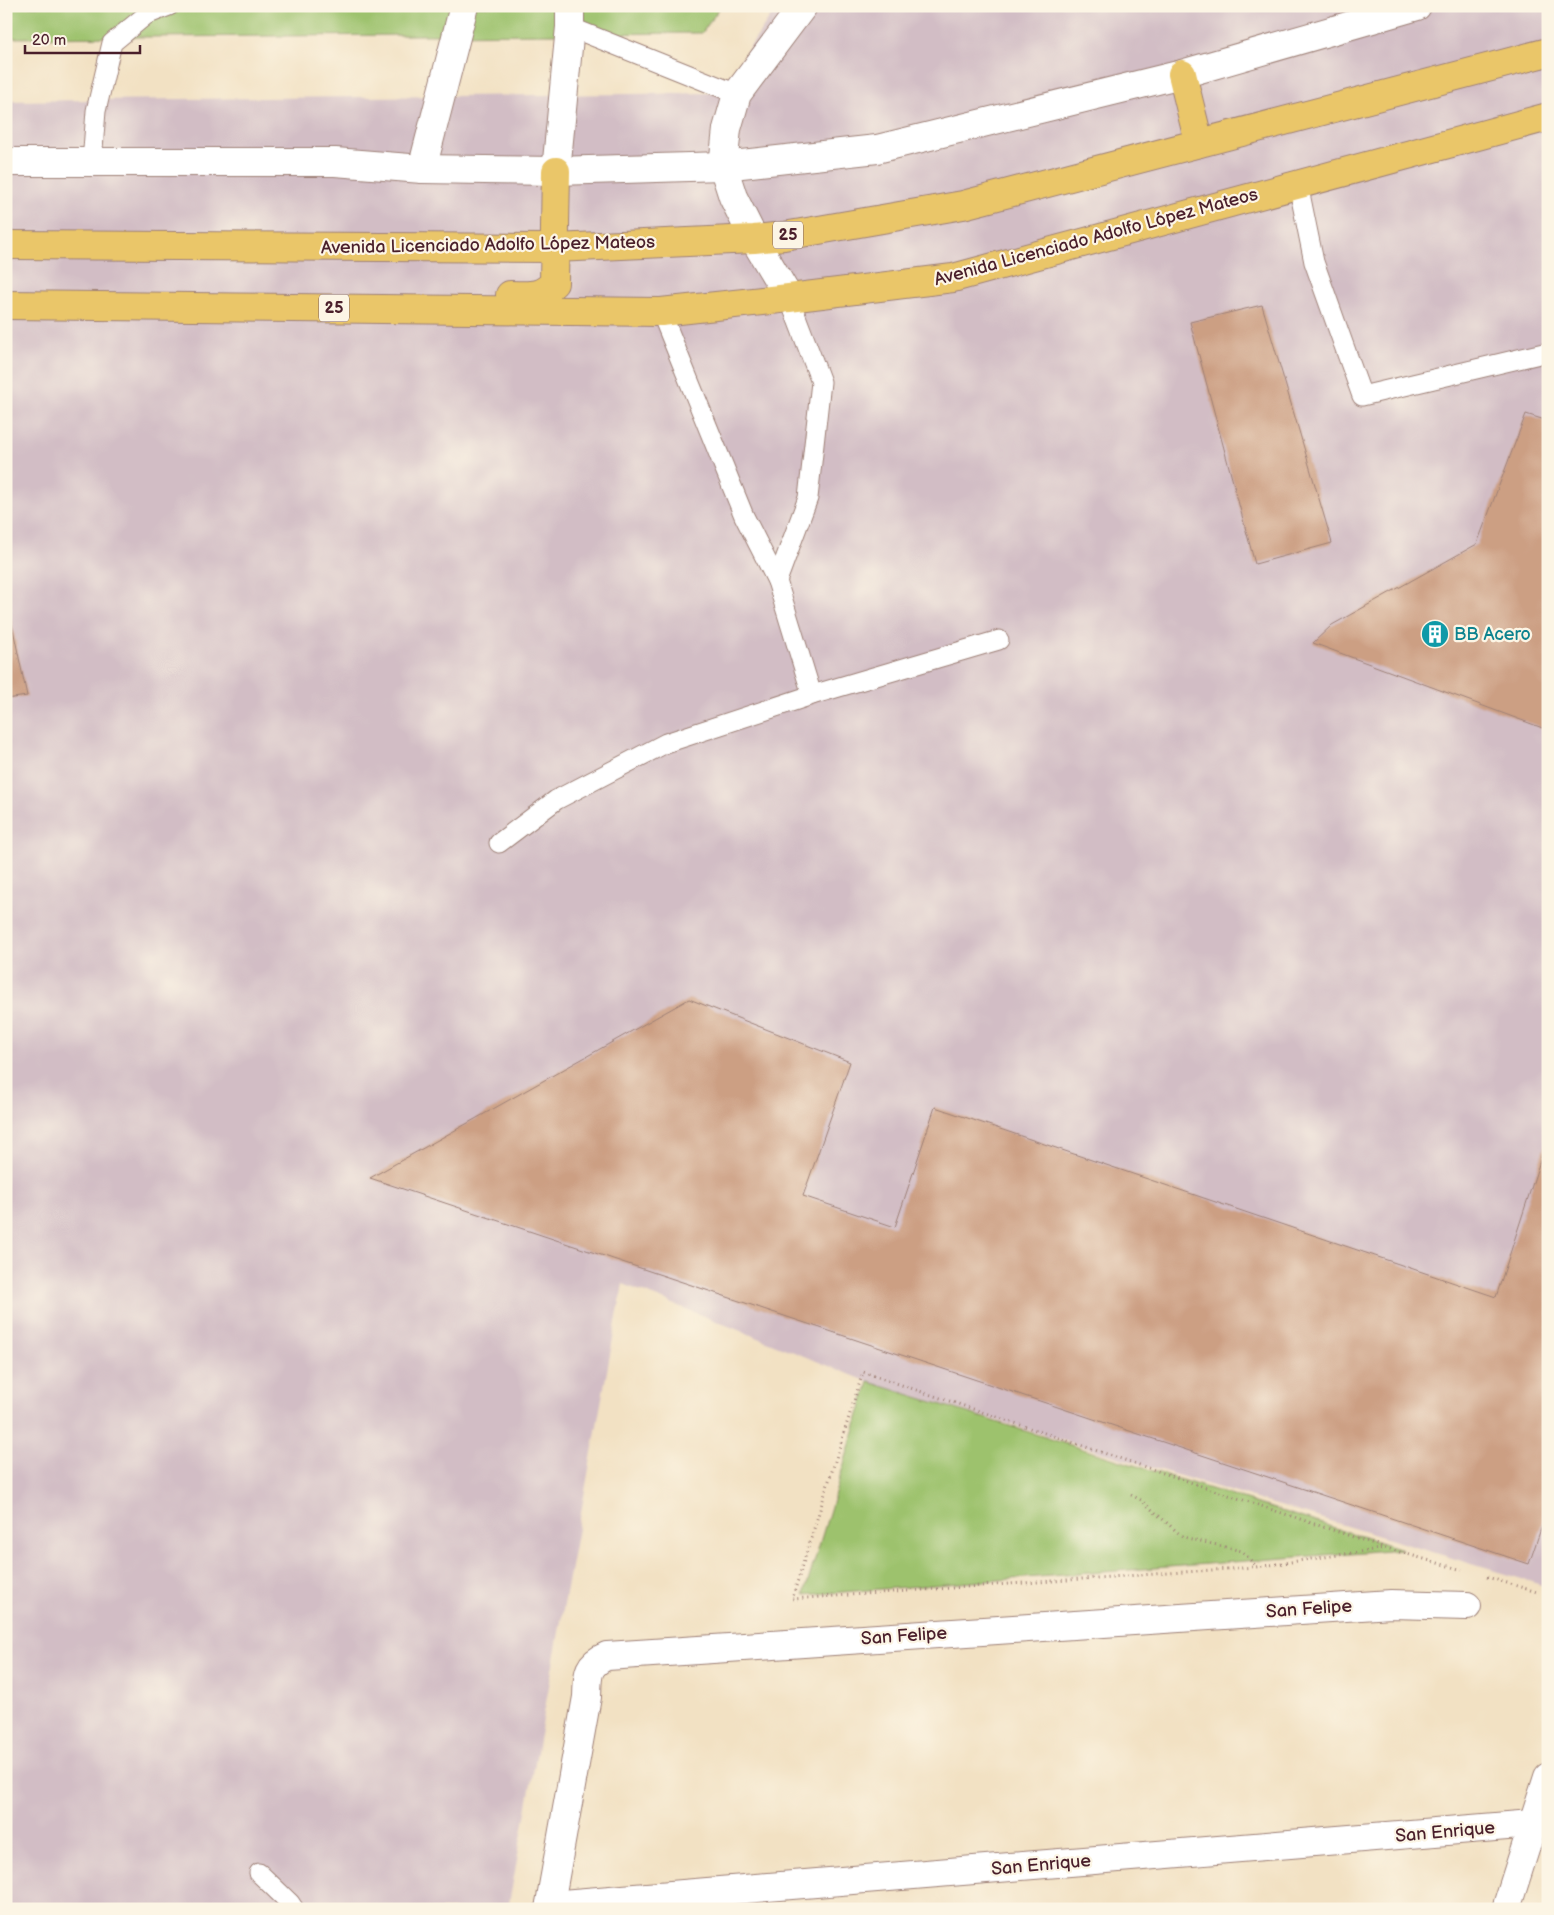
<svg xmlns="http://www.w3.org/2000/svg" width="1554" height="1915" font-family="'Balsamiq Sans',sans-serif">
	<style>
		.industrial { fill: #d2bdc5 }
		.green { fill: #9dc26d; stroke: #74704c }
		.building { fill: #cc9f83 }
		.lines { fill: none; stroke-linecap: round; stroke-linejoin: round }
		.service-casing { stroke: #9e8077; stroke-width: 21 }
		.minor-casing { stroke: #9e8077; stroke-width: 30 }
		.tertiary-casing { stroke: #9e8077; stroke-width: 30 }
		.primary-casing { stroke: #9e8077; stroke-width: 30 }
		.path { stroke: #9e8077; stroke-width: 3; stroke-dasharray: 1 4; stroke-linecap: butt }
		.service { stroke: #fff; stroke-width: 19 }
		.minor { stroke: #fff; stroke-width: 28 }
		.tertiary { stroke: #fff; stroke-width: 28 }
		.primary { stroke: #eac669; stroke-width: 28 }
		.labels { text-anchor: middle; dominant-baseline: central; stroke-width: 4.5; stroke-linejoin: round; paint-order: stroke }
		.shield { fill: #fcf5e5; stroke: #7f5f63; stroke-width: 1 }
		.shield-label { font-size: 16px; font-weight: bold; fill: #4a1f2b }
		.street-label { font-size: 18px; fill: #4a1f2b; stroke: #fcf5e5 }
		.culture-label { font-size: 18px; fill: #0d838f; stroke: #fcf5e5; text-anchor: start }
	</style>
	<rect width="100%" height="100%" fill="#fcf5e5"/>
	<filter id="ink" filterUnits="userSpaceOnUse"><feTurbulence type="fractalNoise" baseFrequency=".02" numOctaves="2"/><feDisplacementMap in="SourceGraphic" scale="10" xChannelSelector="R" yChannelSelector="G"/><feConvolveMatrix kernelMatrix="1 2 1 2 8 2 1 2 1" color-interpolation-filters="sRGB"/></filter>
	<filter id="wash" filterUnits="userSpaceOnUse"><feTurbulence type="fractalNoise" baseFrequency=".0096" numOctaves="4" result="noise"/><feDisplacementMap in="SourceGraphic" scale="20" xChannelSelector="R" yChannelSelector="G"/><feGaussianBlur stdDeviation="1.12" result="paint"/><feColorMatrix in="noise" values="0 0 0 0 0 0 0 0 0 0 0 0 0 0 0 0 0 1.4 0 .05"/><feComposite in="paint" operator="in"/></filter>
	<g filter="url(#wash)">
		<rect width="100%" height="100%" fill="#f2e1c3"/>
		<polygon class="industrial" points="778,6 1548,6 1548,1587 869,1382 623,1284 508,1909 6,1909 6,101 718,93"/>
		<g class="green">
			<polygon points="6,6 721,6 702,33 6,38"/>
			<polygon points="869,1382 1402,1549 804,1595"/>
		</g>
		<g id="blocks">
			<g class="building">
				<polygon points="1262,305 1332,543 1255,564 1190,322"/>
				<polygon points="1526,414 1548,421 1548,730 1313,643 1332,625 1477,544"/>
				<polygon points="6,596 27,696 6,699"/>
				<polygon points="689,999 850,1062 803,1196 895,1227 935,1107 1496,1297 1548,1136 1548,1508 1529,1564 370,1178"/>
			</g>
		</g>
	</g>
	<g filter="url(#ink)">
		<use href="#blocks" fill-opacity="0" stroke="#9e8077" stroke-width="1"/>
		<g class="lines">
			<defs>
				<g id="service">
					<polyline points="570,27 737,94"/>
					<polyline points="92,162 96,111 112,43 146,15 169,6"/>
					<polyline points="1298,184 1314,262 1362,396 1548,352"/>
					<polyline points="661,312 744,516 777,581"/>
					<polyline points="812,695 999,640"/>
					<polyline points="499,843 556,800 666,743 812,695 777,581 808,498 821,382 789,298"/>
					<polyline points="259,1873 290,1903 294,1909"/>
				</g>
				<g id="minor">
					<polyline points="422,169 464,6"/>
					<polyline points="556,171 570,27 570,6"/>
					<polyline points="789,298 754,239 733,197 723,166 727,129 737,94 803,6"/>
					<polyline points="550,1905 1532,1824"/>
					<path d="M 549,1909 L 587,1697 C 588,1677 585,1665 607,1656 L 1391,1604 L 1467,1606"/>
				</g>
				<g id="tertiary">
					<polyline points="6,162 335,162 422,169 556,171 723,166 877,149 1182,74 1417,6"/>
					<polyline points="1506,1909 1548,1777"/>
				</g>
				<g id="primary">
					<polyline points="1182,74 1199,143"/>
					<polyline points="6,245 555,248 754,239 784,236 963,205 1548,52"/>
					<path d="M 510,295 C 530,295 539,298 554,283 L 556,171"/>
					<polyline points="6,305 661,312 789,298 953,278 1548,117"/>
				</g>
			</defs>
			<use href="#service" class="service-casing"/>
			<use href="#minor" class="minor-casing"/>
			<use href="#tertiary" class="tertiary-casing"/>
			<use href="#primary" class="primary-casing"/>
			<g class="path">
				<polyline points="1131,1495 1141,1500 1183,1537 1242,1551 1256,1566"/>
				<polyline points="1386,1548 863,1372 792,1599 1256,1567 1386,1548 1462,1570"/>
				<polyline points="1487,1577 1537,1592"/>
			</g>
			<use href="#service" class="service"/>
			<use href="#minor" class="minor"/>
			<use href="#tertiary" class="tertiary"/>
			<use href="#primary" class="primary"/>
		</g>
	</g>
	<defs>
		<symbol id="building-disc" viewBox="-11 -11 22 22"><circle r="9.5" fill="#0f9aa8" stroke="#fcf5e5"/><path d="M-4-6H4V6H1V3H-1V6H-4ZM-2.5-4.3h1.7v1.8h-1.7ZM.8-4.3h1.7v1.8H.8ZM-2.5-1h1.7V.8h-1.7ZM.8-1h1.7V.8H.8Z" fill="#fff"/></symbol>
	</defs>
	<g fill-rule="evenodd">
		<use href="#building-disc" x="1419" y="618" width="32" height="32"/>
	</g>
	<g class="labels">
		<g class="shield">
			<rect x="773" y="221.5" width="30" height="27" rx="4"/>
			<rect x="319" y="294.5" width="30" height="27" rx="4"/>
		</g>
		<g class="shield-label">
			<text x="788" y="235">25</text>
			<text x="334" y="308">25</text>
		</g>
		<g class="street-label">
			<text transform="translate(1096 237) rotate(-15)">Avenida Licenciado Adolfo López Mateos</text>
			<text transform="translate(488 245) rotate(-1)">Avenida Licenciado Adolfo López Mateos</text>
			<text transform="translate(1309 1609) rotate(-4)">San Felipe</text>
			<text transform="translate(904 1636) rotate(-4)">San Felipe</text>
			<text transform="translate(1445 1832) rotate(-5)">San Enrique</text>
			<text transform="translate(1041 1865) rotate(-5)">San Enrique</text>
		</g>
		<g class="culture-label">
			<text x="1454" y="634">BB Acero</text>
		</g>
	</g>
	<rect width="1554" height="1915" fill="none" stroke="#fcf5e5" stroke-width="25"/>
	<path d="M25 45v8h115v-8" fill="none" stroke="#4a1f2b" stroke-width="2.5"/>
	<text x="32" y="45" font-size="15" fill="#4a1f2b" stroke="#fcf5e5" stroke-width="4" paint-order="stroke">20 m</text>
</svg>
